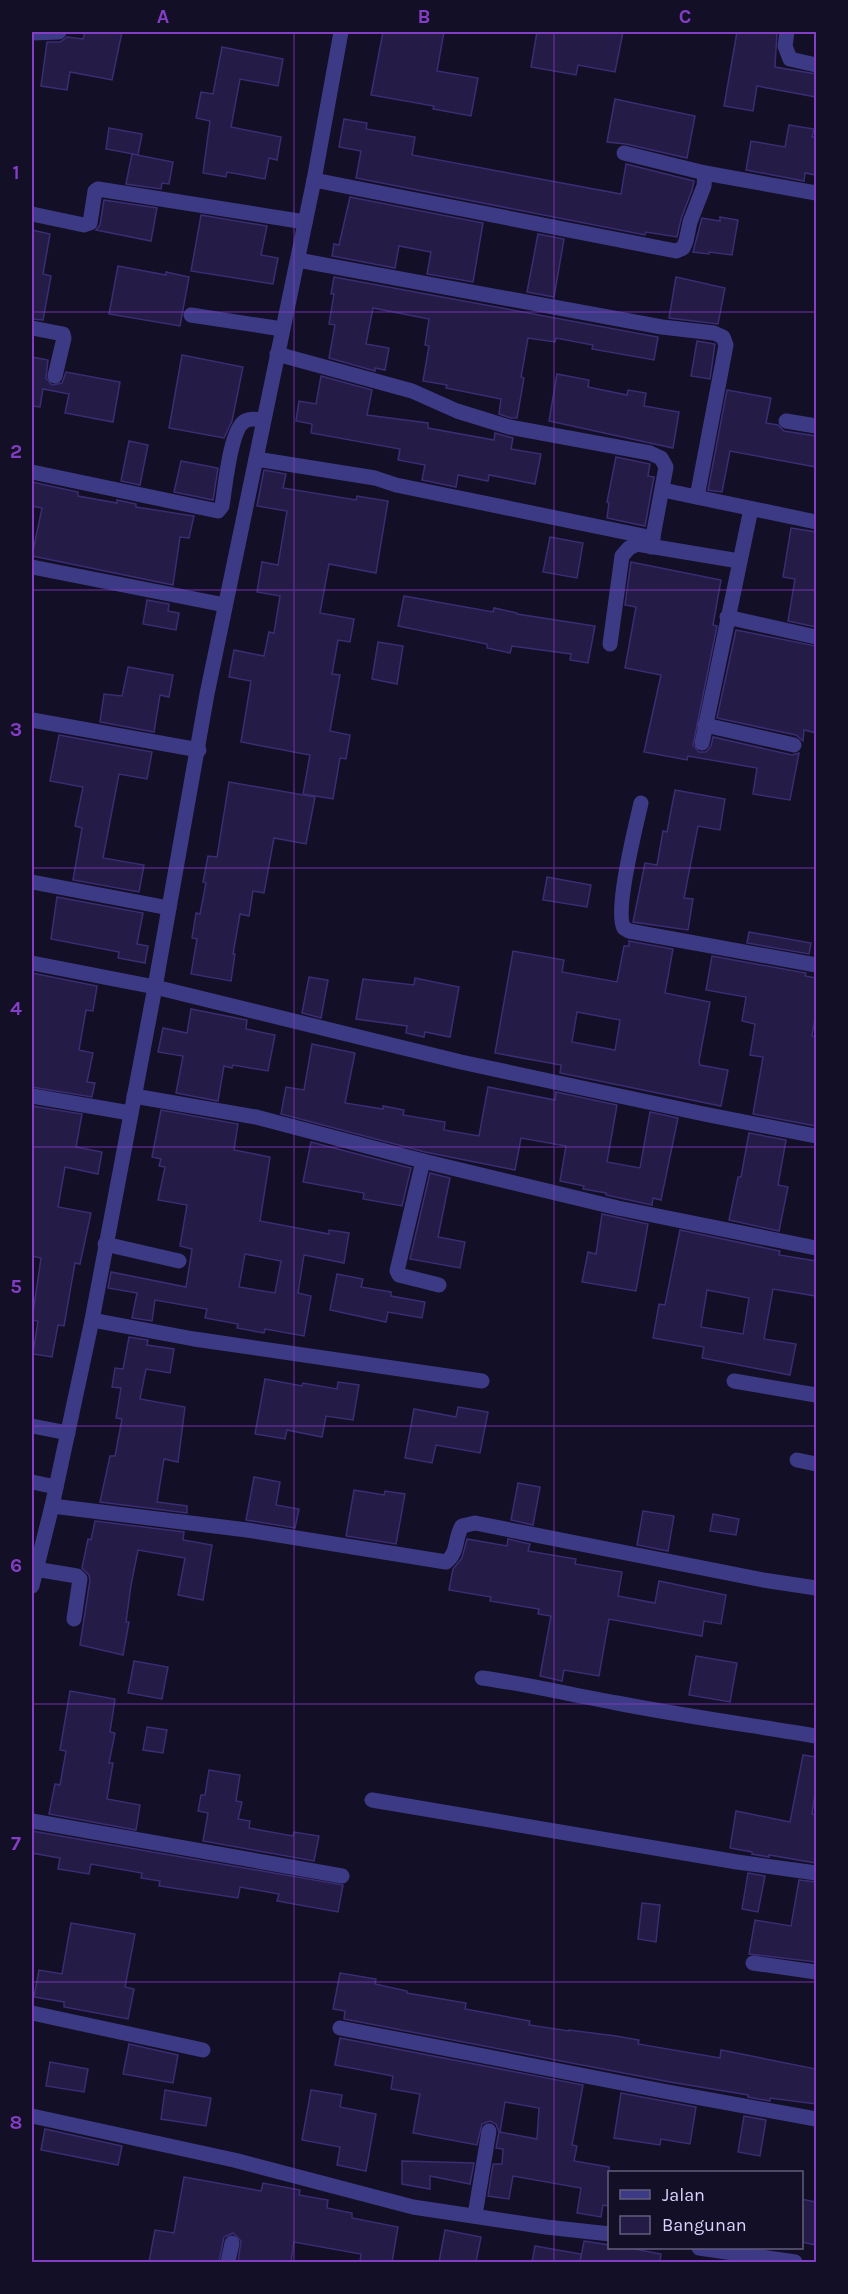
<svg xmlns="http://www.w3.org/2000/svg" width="848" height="2294" font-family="Karla,sans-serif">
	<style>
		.building { fill: #241b47; stroke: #3b2d73; stroke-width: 1.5; fill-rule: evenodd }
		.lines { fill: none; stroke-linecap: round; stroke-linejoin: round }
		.minor { stroke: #3d3a85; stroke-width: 15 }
		.grid { fill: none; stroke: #843dc5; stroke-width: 1.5; stroke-opacity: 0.55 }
		.neatline { fill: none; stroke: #843dc5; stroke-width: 2 }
		.grid-label { font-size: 20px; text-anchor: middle; font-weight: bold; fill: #843dc5 }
	</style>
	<rect width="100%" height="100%" fill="#130f26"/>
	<g class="building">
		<polygon points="85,32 122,32 112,80 70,72 67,90 41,86 47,42 60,42 67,37 83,39"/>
		<polygon points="383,32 444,32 437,71 478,78 471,116 433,109 434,106 371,95"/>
		<polygon points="537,32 623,32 615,72 578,65 576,75 531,67"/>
		<polygon points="737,32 777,32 775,67 816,74 816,97 757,86 753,111 724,106"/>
		<polygon points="222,47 283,59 278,86 240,79 231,127 281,137 277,160 269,158 265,179 227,172 226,177 203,173 210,121 196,118 201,92 213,94"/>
		<polygon points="615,99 695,116 687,158 626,144 607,142"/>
		<polygon points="344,119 367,123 366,129 415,137 412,155 621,194 626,164 694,181 692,190 681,219 677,237 646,232 645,235 356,178 361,151 339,147"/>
		<polygon points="789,125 814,129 812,137 816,137 816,175 805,173 804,181 746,170 751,141 785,147"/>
		<polygon points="109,128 142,134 138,155 106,149"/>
		<polygon points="132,154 173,162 169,184 162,183 161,189 126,184"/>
		<polygon points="350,197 483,223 473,282 427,274 431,252 399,246 395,268 332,256 334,244 339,245"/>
		<polygon points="104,200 157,208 151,241 96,230 100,225"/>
		<polygon points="201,215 267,226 261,255 278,258 273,284 191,271"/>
		<polygon points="720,217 738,220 732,255 709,252 709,254 693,252 702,218 720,221"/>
		<polygon points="32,230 50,234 43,274 51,276 43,320 32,319"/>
		<polygon points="538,234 564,239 554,297 527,292"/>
		<polygon points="118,266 166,275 166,272 189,277 180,326 109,314"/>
		<polygon points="334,277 658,337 654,360 592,349 593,345 556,338 555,342 528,338 521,377 524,378 517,418 511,418 499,414 501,399 446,388 447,385 423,381 429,346 425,345 429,319 373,308 366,344 389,348 385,370 375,368 375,371 329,358 335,325 329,324 334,294 331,294"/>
		<polygon points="676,277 725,288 718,324 669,318"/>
		<polygon points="697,341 715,344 710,379 691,376"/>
		<polygon points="182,355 243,367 232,421 224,438 169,428"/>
		<polygon points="32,357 48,360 46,378 52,385 62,383 66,372 120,382 113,422 65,413 69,394 43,389 40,407 32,406"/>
		<polygon points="557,374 589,380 588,387 627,395 628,390 646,393 644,406 679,412 673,448 549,421"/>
		<polygon points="321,376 372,390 367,415 428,423 428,428 494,440 495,433 513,438 511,449 541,454 535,484 489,475 488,481 458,475 456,487 422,480 425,465 398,460 400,449 311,433 312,424 296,421 299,401 316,404"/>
		<polygon points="727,390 771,398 766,423 778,425 784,431 816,436 816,467 730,451 722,492 708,490"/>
		<polygon points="129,441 148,445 140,485 121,481"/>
		<polygon points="616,457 650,464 648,476 654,477 645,526 607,518 609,503 607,502"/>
		<polygon points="181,461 218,468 213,500 174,492"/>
		<polygon points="264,470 286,474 283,488 356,500 357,496 388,501 376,573 329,564 320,613 354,619 350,642 338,640 332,674 340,675 330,731 350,735 346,759 340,758 333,799 303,794 310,755 241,742 251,681 229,677 234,650 264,656 269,632 274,633 280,596 257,592 262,562 278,565 287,511 257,506"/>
		<polygon points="32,482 78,492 78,496 117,503 117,500 136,504 136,507 194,516 189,538 180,537 173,585 32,556 42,508 32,506"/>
		<polygon points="791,528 816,532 816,627 788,621 795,579 783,577"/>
		<polygon points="550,537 583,543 577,578 543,572"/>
		<polygon points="631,562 721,580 713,625 717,626 693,745 699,752 706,752 711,746 713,737 792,755 799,753 790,800 753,794 757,768 688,756 687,760 644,752 661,675 625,668 636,607 625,605"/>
		<polygon points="404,596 493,612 494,608 517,613 517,614 595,626 588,663 570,660 571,654 512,646 510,653 487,648 487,644 398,626"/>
		<polygon points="147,600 169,604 168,611 179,613 176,630 143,624"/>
		<polygon points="736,630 816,646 816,733 804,730 803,741 796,735 717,718"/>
		<polygon points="378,642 403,646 397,684 372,679"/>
		<polygon points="128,667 173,675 169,697 160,695 154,732 100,722 104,694 122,696"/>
		<polygon points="59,735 152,752 147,779 119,774 103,858 144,865 139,892 73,880 82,828 75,826 83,787 50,781"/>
		<polygon points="229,782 315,797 306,844 274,838 264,893 253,891 249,916 240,914 233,954 235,954 231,981 191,974 197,939 192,938 196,913 200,914 206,883 203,882 208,856 217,857"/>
		<polygon points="675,790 725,799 720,830 698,826 684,898 693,899 688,930 633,922 645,863 657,865 663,831 667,832"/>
		<polygon points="547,877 591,885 587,907 543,900"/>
		<polygon points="57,897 143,913 137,944 148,946 145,963 118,958 119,952 51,939"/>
		<polygon points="749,932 811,943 809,954 747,943"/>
		<path d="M 629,941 L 673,949 L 665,993 L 710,1002 L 699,1061 L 700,1065 L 728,1070 L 721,1106 L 560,1073 L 561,1065 L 495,1053 L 513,951 L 564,960 L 562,972 L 617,982 L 624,946 L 629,946 ZM 577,1012 L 620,1020 L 615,1050 L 572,1042 Z"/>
		<polygon points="712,956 806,973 805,976 816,978 816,1012 812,1036 816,1037 816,1126 753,1114 763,1057 750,1055 755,1024 742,1021 746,997 706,990"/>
		<polygon points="32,973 97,986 93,1011 86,1010 79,1050 93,1053 87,1082 95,1083 92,1097 32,1087"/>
		<polygon points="309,977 328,980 321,1018 302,1013"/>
		<polygon points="415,978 459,987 450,1037 425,1032 424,1037 406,1033 407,1026 356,1019 363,979 414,985"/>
		<polygon points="191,1009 247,1020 246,1029 275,1035 268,1071 233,1065 232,1068 224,1066 218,1101 176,1093 183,1056 158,1052 163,1028 187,1033"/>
		<polygon points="312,1044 355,1053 345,1103 383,1109 383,1106 404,1110 403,1115 445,1122 444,1130 479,1136 488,1087 555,1100 556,1092 617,1105 607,1162 640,1168 650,1112 678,1118 661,1200 653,1198 652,1205 606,1195 606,1193 583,1189 584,1186 560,1181 566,1146 521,1138 515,1170 425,1152 281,1114 286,1087 304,1090"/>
		<polygon points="32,1106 82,1114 76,1147 102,1152 98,1174 65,1167 58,1207 91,1213 80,1264 75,1263 64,1326 58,1325 52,1357 33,1354 38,1321 32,1320 41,1258 32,1256"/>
		<path d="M 161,1110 L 238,1124 L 234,1150 L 270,1157 L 260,1221 L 329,1234 L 329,1230 L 349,1233 L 344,1263 L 304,1255 L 298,1293 L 311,1296 L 304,1336 L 265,1329 L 264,1333 L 237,1328 L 238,1324 L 205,1318 L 207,1309 L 155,1300 L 152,1321 L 132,1318 L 137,1293 L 108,1288 L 111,1272 L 186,1287 L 192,1249 L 180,1246 L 187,1205 L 158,1200 L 165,1167 L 159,1166 L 161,1159 L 152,1157 ZM 245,1254 L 281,1261 L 275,1293 L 239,1287 Z"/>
		<polygon points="749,1133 786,1140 778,1185 788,1187 779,1231 729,1220 738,1177 741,1177"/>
		<polygon points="311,1142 411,1168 402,1206 363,1199 364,1193 303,1182"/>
		<polygon points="430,1173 450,1178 438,1237 465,1242 460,1268 410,1259"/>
		<polygon points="602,1214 648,1224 636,1291 582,1282 588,1252 596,1254"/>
		<path d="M 680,1230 L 780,1251 L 779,1255 L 816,1261 L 816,1296 L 773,1289 L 764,1339 L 796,1344 L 790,1375 L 702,1358 L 704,1347 L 653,1338 L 659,1304 L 665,1305 ZM 707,1290 L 749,1298 L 743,1334 L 701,1327 Z"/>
		<polygon points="337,1274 363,1279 361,1287 391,1292 391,1296 425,1302 422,1318 388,1312 386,1322 330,1310"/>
		<polygon points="129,1337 148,1340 147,1345 174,1349 170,1373 146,1369 140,1399 185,1407 178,1462 164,1459 157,1502 187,1506 187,1513 100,1502 110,1456 115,1456 122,1419 116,1418 121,1388 112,1387 115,1368 123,1369"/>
		<polygon points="265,1379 302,1386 303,1383 337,1389 338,1382 359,1385 353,1420 326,1416 322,1437 287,1430 285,1439 255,1434"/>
		<polygon points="458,1407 488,1412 480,1453 436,1445 432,1463 405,1458 414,1409 456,1417"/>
		<polygon points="254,1477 280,1482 276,1505 299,1509 295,1528 246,1520"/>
		<polygon points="518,1483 540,1487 533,1525 511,1520"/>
		<polygon points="354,1490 384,1495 385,1491 405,1494 396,1544 346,1536"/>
		<polygon points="643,1511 674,1516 668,1551 637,1545"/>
		<polygon points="713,1514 739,1519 736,1535 710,1531"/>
		<polygon points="95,1521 184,1532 183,1540 212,1545 203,1600 178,1595 185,1558 138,1550 131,1585 126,1622 129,1622 123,1655 80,1645 90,1580 89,1575 82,1568 88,1539 91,1540"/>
		<polygon points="467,1539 507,1546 508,1539 530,1544 528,1551 576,1559 575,1564 622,1572 618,1596 655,1603 659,1581 726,1595 721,1624 704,1621 702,1636 609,1619 599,1676 564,1670 562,1681 540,1676 551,1616 538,1614 539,1609 490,1601 491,1597 449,1590 453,1569 462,1558"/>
		<polygon points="696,1656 737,1663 730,1702 689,1695"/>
		<polygon points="134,1661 168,1667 162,1699 128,1693"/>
		<polygon points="70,1691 115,1699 110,1732 115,1733 109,1763 113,1763 107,1799 140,1805 136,1830 49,1814 55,1784 60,1785 66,1751 60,1750"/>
		<polygon points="147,1727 167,1730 163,1753 143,1750"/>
		<polygon points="803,1755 816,1757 816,1787 812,1814 816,1815 816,1863 769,1855 769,1857 752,1854 752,1852 730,1848 736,1811 790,1822"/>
		<polygon points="209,1770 240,1775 236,1801 242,1802 238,1819 250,1821 249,1828 293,1836 294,1832 319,1836 314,1861 203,1841 208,1813 198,1811 201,1795 205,1795"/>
		<polygon points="32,1831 343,1885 338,1912 277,1901 279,1894 240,1887 238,1898 159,1886 160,1881 141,1878 142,1873 91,1864 89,1874 58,1869 60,1858 32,1853"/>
		<polygon points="748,1873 765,1876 758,1912 742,1909"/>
		<polygon points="799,1880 816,1882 816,1962 749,1954 755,1920 791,1926"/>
		<polygon points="642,1903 660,1905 656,1942 638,1939"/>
		<polygon points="71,1923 135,1934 125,1987 134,1989 128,2019 64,2007 64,2002 34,1997 39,1970 62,1974"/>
		<polygon points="340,1973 376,1979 375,1984 407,1991 407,1993 466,2003 465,2009 530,2021 529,2025 569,2031 569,2030 616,2036 639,2040 638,2044 720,2058 721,2050 816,2069 816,2104 770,2098 770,2101 748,2097 748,2095 670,2082 344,2019 345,2011 333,2009"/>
		<path d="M 340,2038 L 583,2085 L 572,2145 L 577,2146 L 574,2161 L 609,2167 L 609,2206 L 603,2205 L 601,2217 L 577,2213 L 581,2188 L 513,2176 L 509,2199 L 488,2196 L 493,2164 L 502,2164 L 503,2149 L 496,2148 L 499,2132 L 496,2124 L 490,2121 L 482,2124 L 477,2145 L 413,2133 L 420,2094 L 391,2089 L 393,2076 L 335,2065 ZM 505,2102 L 539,2108 L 537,2139 L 500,2132 Z"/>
		<polygon points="129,2044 178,2055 173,2083 123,2074"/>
		<polygon points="50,2062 88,2069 84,2092 46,2086"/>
		<polygon points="165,2090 211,2098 206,2126 161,2119"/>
		<polygon points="311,2090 342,2095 340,2107 376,2114 366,2171 337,2165 340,2147 302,2140"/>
		<polygon points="621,2093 696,2107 690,2144 661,2139 660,2145 614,2138"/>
		<polygon points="744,2116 766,2120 760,2156 738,2152"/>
		<polygon points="45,2129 122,2146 118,2165 41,2150"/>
		<polygon points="402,2161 474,2163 470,2184 430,2176 430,2189 402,2184"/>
		<polygon points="184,2177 261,2191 263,2183 300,2190 299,2195 328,2200 327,2208 352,2213 352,2218 398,2227 392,2262 360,2262 361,2254 294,2242 291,2262 238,2262 241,2241 233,2233 224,2237 219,2262 149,2262 155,2230 174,2233"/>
		<polygon points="801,2199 816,2202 816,2245 801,2242"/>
		<polygon points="445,2230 481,2237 476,2262 439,2262"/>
		<polygon points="584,2241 609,2245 609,2247 624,2247 661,2254 660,2262 580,2262"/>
		<polygon points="535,2246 581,2254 580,2262 532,2262"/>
	</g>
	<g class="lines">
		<g class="minor">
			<polyline points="787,32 785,46 790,59 816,65"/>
			<polyline points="32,33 59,32"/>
			<polyline points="624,153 705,173"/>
			<polyline points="314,180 676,251 683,248 686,241 690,222 704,186 705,173 816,193"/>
			<polyline points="32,214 84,225 90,223 95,191 98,189 305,222"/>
			<polyline points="298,260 662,327 714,333 723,337 726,345 697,497"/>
			<polyline points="191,315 282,329"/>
			<polyline points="32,328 63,334 64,338 55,376"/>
			<polyline points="277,354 412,391 457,411 509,427 650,453 661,458 666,467 651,547"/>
			<polyline points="786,421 816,426"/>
			<polyline points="256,459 375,478 396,485 653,538"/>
			<path d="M 32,472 L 218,511 L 222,506 C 225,489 230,429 245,421 C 250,418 257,419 263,420"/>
			<polyline points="663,490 816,522"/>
			<polyline points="32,567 225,605"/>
			<polyline points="727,617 816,637"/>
			<polyline points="610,644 622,556 629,548 637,544 739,561"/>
			<polyline points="32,720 199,750"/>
			<polyline points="705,725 794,745"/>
			<polyline points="702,743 751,509"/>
			<path d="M 641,803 C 636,825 614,912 624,928 L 629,931 L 816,965"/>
			<polyline points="32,882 169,908"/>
			<polyline points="32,963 155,987 461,1062 704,1114 816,1136"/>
			<polyline points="32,1096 130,1113"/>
			<polyline points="134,1096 256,1117 423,1161 618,1208 816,1248"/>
			<polyline points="423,1161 397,1271 399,1275 439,1285"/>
			<polyline points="105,1244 179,1261"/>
			<polyline points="92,1320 194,1339 482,1381"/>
			<polyline points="734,1381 816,1395"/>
			<polyline points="32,1426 68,1433"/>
			<polyline points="797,1460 816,1464"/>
			<polyline points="32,1482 56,1487"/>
			<path d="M 52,1506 L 247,1530 L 446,1562 C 459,1552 454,1539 462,1526 L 475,1523 L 763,1580 L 816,1588"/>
			<polyline points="35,1569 77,1576 80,1579 74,1619"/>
			<polyline points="32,1586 52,1506 92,1320 155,987 207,694 314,180 341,32"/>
			<path d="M 482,1678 C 528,1684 572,1695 617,1703 C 683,1716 750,1725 816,1736"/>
			<polyline points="372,1800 737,1862 816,1873"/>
			<polyline points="32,1821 342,1876"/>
			<polyline points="753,1963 816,1972"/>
			<polyline points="32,2013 203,2050"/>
			<polyline points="340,2028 668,2092 816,2119"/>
			<polyline points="32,2116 234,2160 413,2207 546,2227 610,2234"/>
			<polyline points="475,2215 489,2131"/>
			<polyline points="699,2248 795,2262"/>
			<polyline points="228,2262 232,2243"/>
		</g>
	</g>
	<path class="grid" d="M 294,32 L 294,2262M 554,32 L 554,2262M 32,312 L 816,312M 32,590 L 816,590M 32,868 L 816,868M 32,1147 L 816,1147M 32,1426 L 816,1426M 32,1704 L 816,1704M 32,1982 L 816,1982"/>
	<rect width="848" height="2294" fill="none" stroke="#130f26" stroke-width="66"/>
	<rect x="608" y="2171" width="195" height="78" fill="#130f26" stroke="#625e7d" stroke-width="1.5"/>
	<rect x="620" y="2190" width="30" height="9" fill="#3d3a85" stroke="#625e7d" stroke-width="1.5"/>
	<text x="662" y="2201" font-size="18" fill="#d9d4ff">Jalan</text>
	<rect x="620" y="2216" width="30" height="18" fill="#241b47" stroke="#625e7d" stroke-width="1.5"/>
	<text x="662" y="2231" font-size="18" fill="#d9d4ff">Bangunan</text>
	<rect x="33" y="33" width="782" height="2228" class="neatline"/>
	<g class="grid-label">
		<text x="163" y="23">A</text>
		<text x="424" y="23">B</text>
		<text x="685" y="23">C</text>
		<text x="16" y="179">1</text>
		<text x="16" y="458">2</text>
		<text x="16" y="736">3</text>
		<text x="16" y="1015">4</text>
		<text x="16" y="1293">5</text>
		<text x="16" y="1572">6</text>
		<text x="16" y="1850">7</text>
		<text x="16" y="2129">8</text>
	</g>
</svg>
